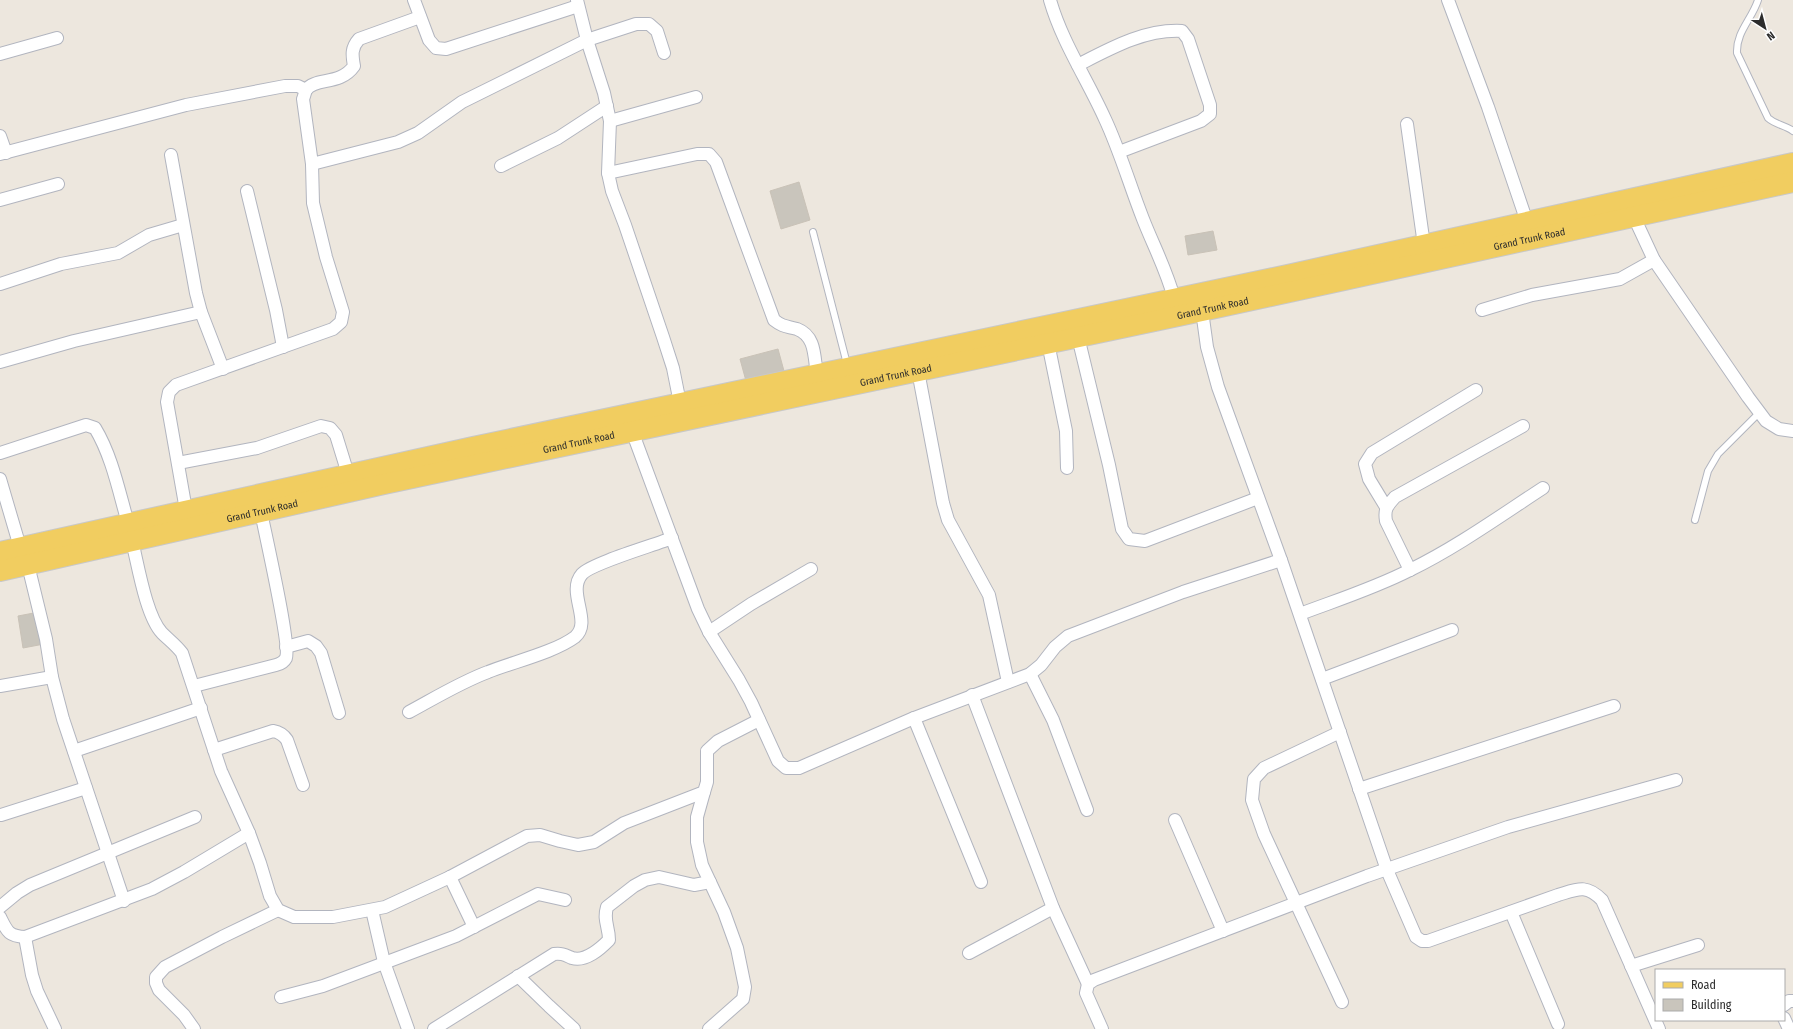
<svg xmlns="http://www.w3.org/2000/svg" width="1793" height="1029" font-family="'Fira Sans Condensed',sans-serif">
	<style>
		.building { fill: #c9c5bc; stroke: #c9c2b7 }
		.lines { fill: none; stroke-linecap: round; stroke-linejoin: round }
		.service-casing { stroke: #b2b5bf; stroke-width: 8 }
		.minor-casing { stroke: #b2b5bf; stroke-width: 14 }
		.primary-casing { stroke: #c8c8c8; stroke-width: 22 }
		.service { stroke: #fff; stroke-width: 6 }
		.minor { stroke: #fff; stroke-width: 12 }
		.primary { stroke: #f1cd60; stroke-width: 20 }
		.labels { text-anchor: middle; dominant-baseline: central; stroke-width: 4; stroke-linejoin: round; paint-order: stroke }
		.street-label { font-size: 10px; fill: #2c2c2c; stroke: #fff }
	</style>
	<rect width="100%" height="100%" fill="#ede7de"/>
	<g class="building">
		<polygon points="799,182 810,220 781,229 770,191"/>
		<polygon points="1213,231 1217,250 1188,255 1185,236"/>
		<polygon points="778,349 784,371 746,381 740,359"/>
		<polygon points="39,612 44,644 23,648 18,616"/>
	</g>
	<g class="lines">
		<defs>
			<g id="service">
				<path d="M 1758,0 C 1752,19 1736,32 1737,53 L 1768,118 C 1776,125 1785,125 1793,131"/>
				<polyline points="813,232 847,364"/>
				<polyline points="1695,520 1708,471 1718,454 1760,412"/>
			</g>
			<g id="minor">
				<polyline points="414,0 429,40 436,48 446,49 578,6"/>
				<polyline points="577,0 587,40 604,93 610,121 608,173 612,191 625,225 663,337 673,368 680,403"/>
				<path d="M 1050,0 C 1062,42 1087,79 1105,119 C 1120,151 1130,186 1143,219 C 1154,247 1166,269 1174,298"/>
				<polyline points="1448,0 1488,107 1527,222"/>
				<polyline points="0,54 57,38"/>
				<path d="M 1078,65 C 1111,48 1145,29 1182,31 L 1188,39 L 1210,105 L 1210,114 L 1201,121 L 1119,152"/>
				<polyline points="610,121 696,97"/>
				<polyline points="1407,124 1424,245"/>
				<polyline points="0,136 6,153"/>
				<polyline points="0,154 186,105 285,86 298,86 306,90"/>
				<polyline points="171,155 196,293 201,312 223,369"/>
				<polyline points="312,164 398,142 418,133 462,102 587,40 636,24 649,24 657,31 664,53"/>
				<polyline points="501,166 558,138 607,106"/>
				<path d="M 608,173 L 697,154 L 709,154 L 716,162 L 774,320 C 783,327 786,326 797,329 C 816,336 814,357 817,375"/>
				<polyline points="247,191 276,310 283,347"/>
				<polyline points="0,200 58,184"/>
				<polyline points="1634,217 1654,260 1748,397 1766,421 1779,429 1793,431"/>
				<polyline points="0,284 61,264 118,253 149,235 183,225"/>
				<polyline points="1482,310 1532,295 1620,279 1654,260"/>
				<path d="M 1202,311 L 1207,347 L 1218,387 L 1281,560 L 1387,870 L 1416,937 L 1422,941 L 1428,941 L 1558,895 C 1578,889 1586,884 1602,900 L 1659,1029"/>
				<polyline points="1078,337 1109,465 1122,529 1129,539 1145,541 1258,498"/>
				<polyline points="1048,343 1066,431 1067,468"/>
				<polyline points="0,362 74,341 201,312"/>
				<polyline points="918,371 943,503 948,520 989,595 1008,682"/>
				<polyline points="632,431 698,609 709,632 739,680 751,702 778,761 786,768 799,768 914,718 1030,674 1041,665 1055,647 1068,636 1183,592 1281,560"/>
				<path d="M 0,453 L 86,425 L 95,428 C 112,456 119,492 128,523"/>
				<polyline points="178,463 257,448 321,426 330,428 336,435 348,474"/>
				<polyline points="0,479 20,547"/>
				<polyline points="1386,507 1369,479 1365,464 1372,453 1476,390"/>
				<path d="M 186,510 L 167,402 L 169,392 L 176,385 L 333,329 L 341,322 L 343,312 L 326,257 L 313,203 L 312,164 L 303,99 C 304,97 305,92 306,90 C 315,77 340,86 354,66 C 352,55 351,48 359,39 L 420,17"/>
				<path d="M 132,541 C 138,565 146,616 162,633 C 169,640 176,645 182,653 L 221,771 L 249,833 L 260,863 L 270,896 L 278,910 L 294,917 L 333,917 L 385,907 L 450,877 L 527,836 L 540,835 L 560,841 L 578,845 L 594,842 L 624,823 L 704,792 L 707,782 L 707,751 L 718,741 L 759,720"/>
				<polyline points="28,565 46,639 52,677 63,719 124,901"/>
				<path d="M 1410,570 L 1386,521 C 1384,509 1387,506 1395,497 L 1523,426"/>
				<path d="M 1300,614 C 1337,600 1375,588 1410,570 C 1457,547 1500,516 1543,488"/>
				<polyline points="709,632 751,604 811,569"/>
				<polyline points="286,647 308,641 316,646 321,653 339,713"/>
				<polyline points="1030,674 1053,720 1087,810"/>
				<polyline points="1322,679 1452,630"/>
				<polyline points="0,686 52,677"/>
				<path d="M 194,686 L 276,665 C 280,664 284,662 286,658 C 291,646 265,533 261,512"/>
				<polyline points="972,695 1053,908 1088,984"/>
				<path d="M 409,712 C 435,698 461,682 488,672 C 513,662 555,652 575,637 C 593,622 566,592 582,574 C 592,563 655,545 672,538"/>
				<polyline points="914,718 981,882"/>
				<polyline points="1340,732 1264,768 1254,779 1252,800 1264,834 1342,1002"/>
				<path d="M 214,750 L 273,731 C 279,732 283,734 287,740 L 303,785"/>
				<polyline points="74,751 201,708"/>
				<polyline points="1359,789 1614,706"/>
				<polyline points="704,792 697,817 697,842 702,865 724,912 737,948 745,987 743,999 709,1029"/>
				<polyline points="1,815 86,788"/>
				<polyline points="1175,820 1223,931"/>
				<polyline points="450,877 474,927"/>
				<polyline points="0,907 17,893 30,885 195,817"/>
				<polyline points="372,910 384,962 408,1029"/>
				<polyline points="1511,912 1558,1024"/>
				<path d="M 0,917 C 7,931 8,936 25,937 L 152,889 L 184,872 L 249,833"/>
				<polyline points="25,937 32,975 37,991 55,1029"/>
				<polyline points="969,953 1053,908"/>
				<polyline points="1631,966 1698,945"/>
				<polyline points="518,976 549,1006 574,1029"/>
				<polyline points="281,997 323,986 456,936 538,894 565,900"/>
				<polyline points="1784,1005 1789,1001 1793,1001"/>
				<polyline points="1784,1018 1789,1029"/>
				<polyline points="194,1029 184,1015 159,990 156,983 156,977 165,967 222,937 278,910"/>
				<path d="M 434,1029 L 554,954 C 562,953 565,955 572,958 C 586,962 600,949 609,940 C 609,926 603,921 607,907 L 634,886 L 645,880 L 659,877 L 694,885 L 710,882"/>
				<polyline points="1102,1029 1086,993 1088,984 1094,980 1367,876 1508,827 1676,780"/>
			</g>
			<g id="primary">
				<polyline points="0,552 473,447 1292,274 1793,163"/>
				<path id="s1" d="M 0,571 L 384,484 L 1202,311 L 1793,182"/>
			</g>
		</defs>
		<use href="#service" class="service-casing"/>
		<use href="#minor" class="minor-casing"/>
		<use href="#primary" class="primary-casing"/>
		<use href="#service" class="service"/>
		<use href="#minor" class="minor"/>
		<use href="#primary" class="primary"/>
	</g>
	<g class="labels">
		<g class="street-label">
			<text stroke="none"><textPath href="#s1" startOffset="1565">Grand Trunk Road</textPath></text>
			<text stroke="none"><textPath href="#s1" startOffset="1241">Grand Trunk Road</textPath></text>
			<text stroke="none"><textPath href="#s1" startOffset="917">Grand Trunk Road</textPath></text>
			<text stroke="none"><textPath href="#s1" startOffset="593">Grand Trunk Road</textPath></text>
			<text stroke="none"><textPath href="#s1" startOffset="269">Grand Trunk Road</textPath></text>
		</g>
	</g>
	<rect x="1655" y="969" width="130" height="52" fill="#ffffff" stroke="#ababab"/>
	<rect x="1663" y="982" width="20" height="6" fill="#f1cd60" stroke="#ababab"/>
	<text x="1691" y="989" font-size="12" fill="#2c2c2c">Road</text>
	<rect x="1663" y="999" width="20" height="12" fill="#c9c5bc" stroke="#ababab"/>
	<text x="1691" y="1009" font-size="12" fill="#2c2c2c">Building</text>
	<g transform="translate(1765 28) rotate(144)" stroke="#ffffff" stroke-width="3" paint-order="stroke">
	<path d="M0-3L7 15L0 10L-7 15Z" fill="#2c2c2c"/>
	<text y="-6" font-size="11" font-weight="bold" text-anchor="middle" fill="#2c2c2c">N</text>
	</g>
</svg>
